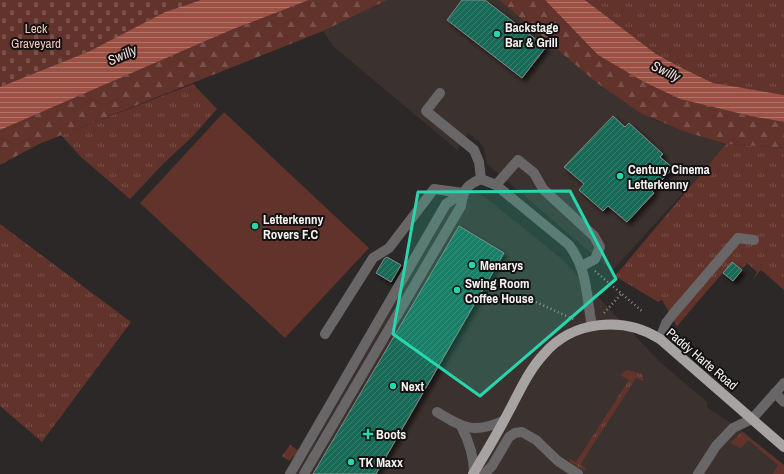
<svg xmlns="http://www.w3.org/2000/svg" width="784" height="474" font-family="'Archivo Narrow',sans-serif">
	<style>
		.built { fill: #3b312f }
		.grass { fill: url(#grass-tufts) }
		.forest { fill: url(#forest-firs) }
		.cemetery { fill: url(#cemetery-stones) }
		.pitch { fill: #61332b }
		.water { fill: url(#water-rules) }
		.building { fill: url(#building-hatch); stroke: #838786; filter: url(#shadow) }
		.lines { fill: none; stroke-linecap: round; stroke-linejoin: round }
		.path { stroke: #8f8d8c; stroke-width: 2.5; stroke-dasharray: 1 3; stroke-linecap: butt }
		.minor { stroke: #686666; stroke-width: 10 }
		.major { stroke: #a6a3a2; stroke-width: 10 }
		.marked { fill: #29d5ad; fill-opacity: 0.2; stroke: #29d5ad; stroke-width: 3; stroke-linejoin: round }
		.poi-dot { fill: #29d5ad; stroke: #131111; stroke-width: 1.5 }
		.labels { text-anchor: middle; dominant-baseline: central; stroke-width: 4; stroke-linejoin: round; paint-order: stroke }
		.poi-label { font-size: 13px; font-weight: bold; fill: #f5f3f2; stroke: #131111; text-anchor: start }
		.park-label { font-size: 13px; fill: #f4c6be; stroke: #131111 }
		.street-label { font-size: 13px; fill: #f5f3f2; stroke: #131111 }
		.water-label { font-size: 14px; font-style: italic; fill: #f2dad6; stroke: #131111 }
	</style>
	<defs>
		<pattern id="grass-tufts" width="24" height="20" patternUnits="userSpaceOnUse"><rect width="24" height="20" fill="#61332b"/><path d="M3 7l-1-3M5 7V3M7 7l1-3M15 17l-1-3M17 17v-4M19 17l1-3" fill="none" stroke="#78514a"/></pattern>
		<pattern id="forest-firs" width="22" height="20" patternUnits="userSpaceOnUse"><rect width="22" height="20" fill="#61332b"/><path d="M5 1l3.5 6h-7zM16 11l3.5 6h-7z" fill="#78514a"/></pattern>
		<pattern id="cemetery-stones" width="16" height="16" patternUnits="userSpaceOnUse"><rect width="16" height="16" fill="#61332b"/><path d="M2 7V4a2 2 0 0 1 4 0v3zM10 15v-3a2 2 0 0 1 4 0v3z" fill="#78514a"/></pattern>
		<pattern id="water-rules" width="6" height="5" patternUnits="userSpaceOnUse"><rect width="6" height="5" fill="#9d5144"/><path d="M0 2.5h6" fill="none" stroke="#b07369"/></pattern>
		<pattern id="building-hatch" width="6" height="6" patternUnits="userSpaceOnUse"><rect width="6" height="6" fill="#196a56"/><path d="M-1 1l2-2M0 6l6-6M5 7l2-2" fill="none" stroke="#3b806f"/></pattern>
		<filter id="shadow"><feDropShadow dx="3.5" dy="3.5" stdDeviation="2" flood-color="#0009"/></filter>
	</defs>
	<rect width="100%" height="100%" fill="#2b2827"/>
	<g class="built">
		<polygon points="382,0 499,0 604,88 654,120 727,145 612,271 487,164 484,148 479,142 468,133 457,150 333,46 323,31"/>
		<polygon points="463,185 485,197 562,259 660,362 707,402 707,407 744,432 784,465 784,474 294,474 452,200"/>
	</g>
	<g class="grass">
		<polygon points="585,0 784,0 784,95 713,83 682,68 656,54"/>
		<polygon points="193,84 217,109 192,137 163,164 130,199 81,157 61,135"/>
		<polygon points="726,144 784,148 784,290 761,270 753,279 757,272 747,263 742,270 732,262 677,326 662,300 658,302 615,276"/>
		<polygon points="0,224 131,322 42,442 0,406"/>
		<polygon points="627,370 642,374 644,381 636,378 580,465 586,468 584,471 569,461 570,459 576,462 629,380 620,375"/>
		<polygon points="742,432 784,465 784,474 773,474 778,465 748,440 741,448 730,443"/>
		<polygon points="290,445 299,451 289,461 282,456"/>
	</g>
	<g class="forest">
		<polygon points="309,0 387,0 323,31 39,144 0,165 0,130 231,30"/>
		<polygon points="499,0 545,0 598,55 644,82 680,99 750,116 784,122 784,148 726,144 686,132 642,114 597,83"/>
	</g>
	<polygon class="cemetery" points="0,0 201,0 165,12 90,51 0,87"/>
	<polygon class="pitch" points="224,112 369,248 285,338 140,203"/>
	<g class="water">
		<polygon points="201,0 309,0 231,30 0,130 0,87 90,51 165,12"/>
		<polygon points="545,0 585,0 656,54 682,68 713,83 784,95 784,122 750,116 680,99 644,82 598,55"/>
	</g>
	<g class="building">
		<polygon points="462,0 485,0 546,47 522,78 447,20"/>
		<polygon points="613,116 625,127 629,123 663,154 660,157 673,168 652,191 654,193 627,222 608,206 603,211 579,190 584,184 564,167"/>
		<polygon points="459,226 504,253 376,474 313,474"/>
		<polygon points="387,257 401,265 391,282 376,273 384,259"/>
		<polygon points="732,262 742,270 733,281 723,273"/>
	</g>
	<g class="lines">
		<g class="path">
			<polyline points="595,271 643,312"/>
			<polyline points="536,302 575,320"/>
			<polyline points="604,313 622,293"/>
		</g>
		<g class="minor">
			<polyline points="440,93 426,111 474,150 479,162 481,179"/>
			<polyline points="496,185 518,160 534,173 543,189 594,236 600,247 595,259 582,266"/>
			<polyline points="325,334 373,258 389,248 434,189 463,193"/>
			<polyline points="660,339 666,323 673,314 738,238 754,240"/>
			<polyline points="775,393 784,402"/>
			<path d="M 437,412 C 463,428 474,434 503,421"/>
			<path d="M 461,426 C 469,441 474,456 474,473"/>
			<polyline points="290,474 446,204 463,193"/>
			<path d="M 304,474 L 461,206 C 463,191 466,185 481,179 L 496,185 L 569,245 C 588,270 586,296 592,326"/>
			<polyline points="484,474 492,466 509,437 515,433 522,432 536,440 558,461 578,474"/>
			<polyline points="698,474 716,446 733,428 752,419 784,383"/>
		</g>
		<path class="major" d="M 473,474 C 485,454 497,434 508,413 C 519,393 528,371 544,354 C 573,320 624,316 660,339 L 784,447"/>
	</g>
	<path class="marked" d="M 570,191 L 616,279 L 480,396 L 393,334 L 418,192 Z"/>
	<g class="poi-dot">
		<circle cx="497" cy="34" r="4"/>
		<circle cx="620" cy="176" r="4"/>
		<circle cx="255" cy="226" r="4"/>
		<circle cx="472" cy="265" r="4"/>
		<circle cx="457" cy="290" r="4"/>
		<circle cx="393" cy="386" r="4"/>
		<path d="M366 428h4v4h4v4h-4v4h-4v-4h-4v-4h4z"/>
		<circle cx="351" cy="462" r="4"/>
	</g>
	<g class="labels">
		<g class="poi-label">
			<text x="505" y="27">Backstage<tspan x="505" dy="15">Bar &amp; Grill</tspan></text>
			<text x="628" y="169">Century Cinema<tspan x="628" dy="15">Letterkenny</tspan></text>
			<text x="263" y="219">Letterkenny<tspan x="263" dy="15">Rovers F.C</tspan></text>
			<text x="480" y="265">Menarys</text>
			<text x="465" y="283">Swing Room<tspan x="465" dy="15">Coffee House</tspan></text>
			<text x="401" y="386">Next</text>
			<text x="376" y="434">Boots</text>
			<text x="359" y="462">TK Maxx</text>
		</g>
		<g class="park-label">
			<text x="36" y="28">Leck<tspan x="36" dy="15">Graveyard</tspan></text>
		</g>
		<g class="street-label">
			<text transform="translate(702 359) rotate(40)">Paddy Harte Road</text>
		</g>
		<g class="water-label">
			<text transform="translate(122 55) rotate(-24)">Swilly</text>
			<text transform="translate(666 71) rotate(26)">Swilly</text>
		</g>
	</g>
</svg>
